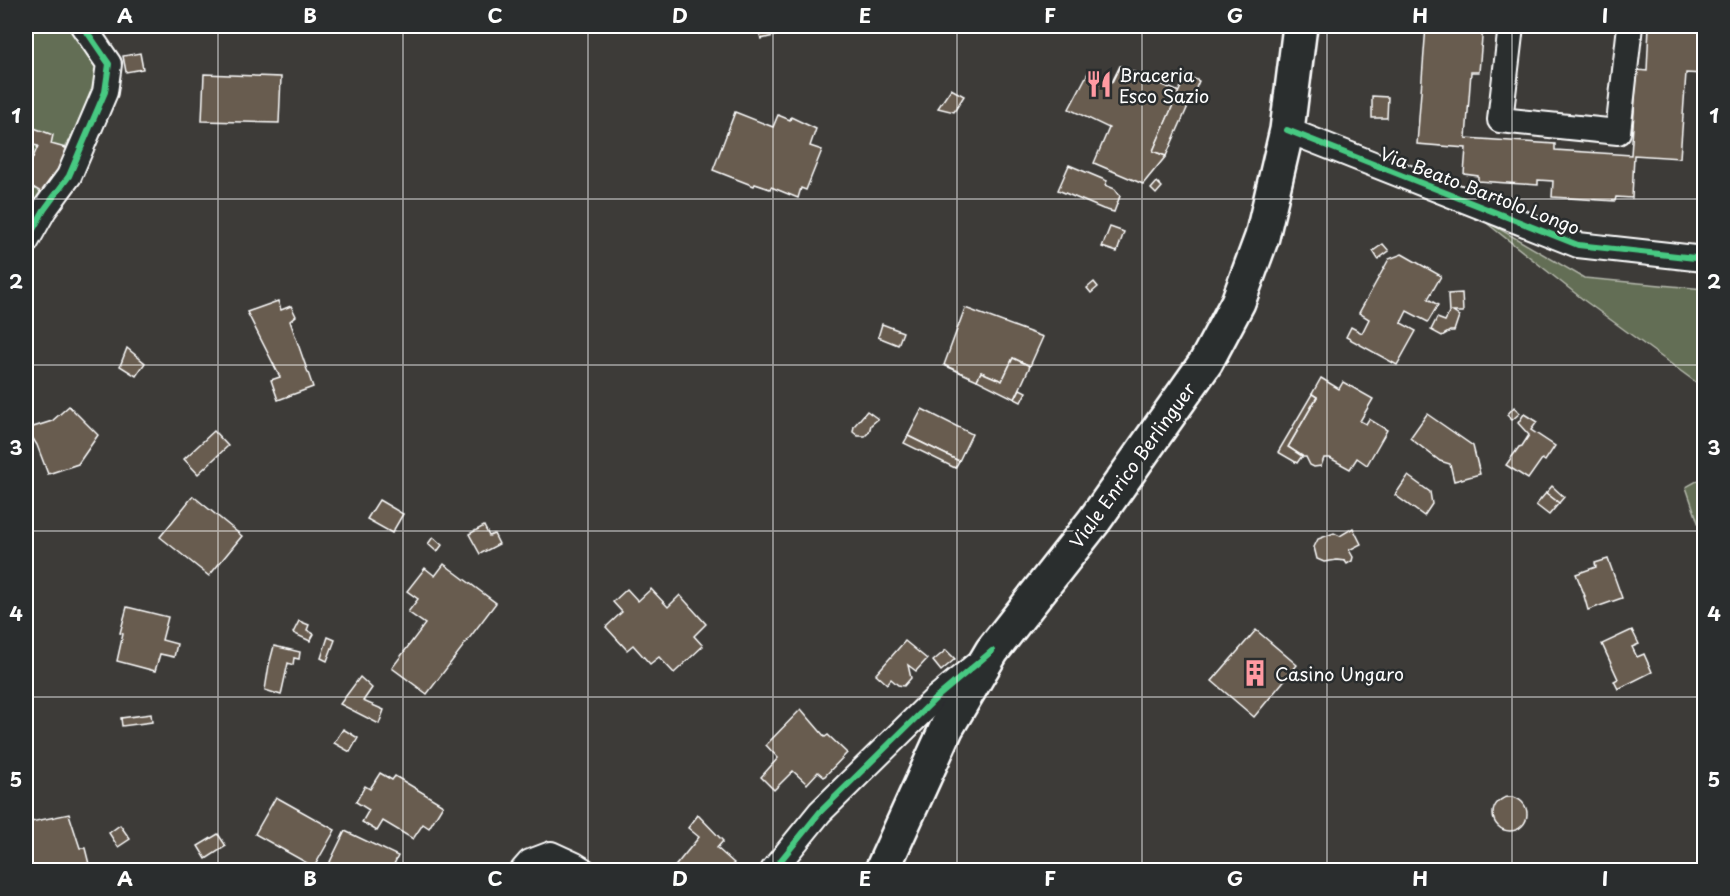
<svg xmlns="http://www.w3.org/2000/svg" width="1730" height="896" font-family="'Playpen Sans',sans-serif">
	<style>
		.green { fill: #646e55; stroke: #b2b6aa; stroke-width: 1.5 }
		.building { fill: #685c4f; stroke: #fff; stroke-width: 1.5 }
		.lines { fill: none; stroke-linecap: round; stroke-linejoin: round }
		.minor-casing { stroke: #fff; stroke-width: 28 }
		.secondary-casing { stroke: #fff; stroke-width: 38 }
		.minor { stroke: #2a2d2e; stroke-width: 24 }
		.secondary { stroke: #2a2d2e; stroke-width: 33 }
		.cycleway-casing { stroke: #2a2d2e; stroke-width: 10 }
		.cycleway { stroke: #46c982; stroke-width: 6 }
		.grid { fill: none; stroke: #fff; stroke-width: 1.5; stroke-opacity: 0.55 }
		.labels { text-anchor: middle; dominant-baseline: central; stroke-width: 5; stroke-linejoin: round; paint-order: stroke }
		.poi-label { font-size: 18px; fill: #fff; stroke: #2a2d2e; text-anchor: start }
		.street-label { font-size: 18px; fill: #fff; stroke: #2a2d2e }
		.neatline { fill: none; stroke: #fff; stroke-width: 2 }
		.grid-label { font-size: 20px; text-anchor: middle; font-weight: bold; fill: #fff }
	</style>
	<rect width="100%" height="100%" fill="#3d3b38"/>
	<filter id="ink" filterUnits="userSpaceOnUse"><feTurbulence type="fractalNoise" baseFrequency=".0167" numOctaves="2"/><feDisplacementMap in="SourceGraphic" scale="12" xChannelSelector="R" yChannelSelector="G"/><feConvolveMatrix kernelMatrix="1 2 1 2 8 2 1 2 1" color-interpolation-filters="sRGB"/></filter>
	<g filter="url(#ink)">
		<g class="green">
			<polygon points="26,26 76,26 105,58 92,101 26,216"/>
			<polygon points="1479,217 1584,278 1704,289 1704,388 1585,301"/>
			<polygon points="1704,477 1704,540 1686,487"/>
		</g>
		<g class="building">
			<polygon points="194,26 229,26 223,29 204,32"/>
			<polygon points="763,26 780,26 782,34 761,39 758,27"/>
			<polygon points="1426,26 1483,26 1479,72 1471,72 1466,138 1555,144 1555,150 1631,155 1637,70 1647,71 1649,26 1704,26 1704,74 1686,73 1680,158 1634,155 1632,198 1616,197 1615,201 1552,197 1553,181 1538,180 1538,185 1478,181 1478,176 1464,174 1466,148 1417,144"/>
			<polygon points="140,53 143,69 126,72 123,56"/>
			<polygon points="1120,66 1179,92 1153,151 1166,156 1143,184 1094,163 1109,128 1069,109 1089,71 1112,82"/>
			<polygon points="204,74 281,77 279,123 202,121"/>
			<polygon points="1186,75 1199,81 1166,156 1153,151"/>
			<polygon points="951,89 964,96 954,112 938,108"/>
			<polygon points="1372,96 1388,97 1387,118 1372,118"/>
			<polygon points="735,112 773,127 778,115 790,120 791,117 816,129 810,146 822,150 806,190 801,188 798,198 771,187 770,189 755,184 754,186 713,170"/>
			<polygon points="34,128 53,135 51,144 69,149 44,194 26,183 26,173 38,146 29,144"/>
			<polygon points="1069,165 1107,181 1105,185 1115,189 1120,196 1114,212 1103,209 1058,190"/>
			<polygon points="1157,182 1162,187 1156,194 1151,189"/>
			<polygon points="1110,227 1124,232 1117,252 1102,247"/>
			<polygon points="1383,244 1389,251 1378,259 1373,251"/>
			<polygon points="1402,254 1441,276 1428,299 1438,305 1428,322 1407,311 1401,323 1416,331 1397,365 1346,337 1351,327 1362,333 1369,319 1359,313 1389,259"/>
			<polygon points="1094,282 1098,287 1091,293 1087,288"/>
			<polygon points="1462,293 1463,312 1453,312 1459,316 1454,331 1450,331 1442,336 1431,330 1437,318 1445,321 1449,313 1448,294"/>
			<polygon points="278,301 281,310 291,306 296,316 290,321 313,387 278,400 271,380 280,377 247,312"/>
			<polygon points="965,308 1043,337 1030,366 1013,358 1002,381 981,372 977,380 944,365"/>
			<polygon points="882,324 903,332 898,345 878,337"/>
			<polygon points="127,348 145,363 136,376 120,366"/>
			<polygon points="1013,358 1030,366 1015,399 977,380 981,372 1002,381"/>
			<polygon points="1321,378 1339,389 1343,382 1373,399 1360,421 1366,424 1369,419 1387,430 1367,465 1357,458 1350,469 1330,458 1324,458 1321,466 1314,467 1310,465 1306,457 1302,457 1302,456 1288,447 1317,397 1312,394"/>
			<polygon points="1020,389 1026,392 1021,402 1015,399"/>
			<polygon points="1312,394 1317,397 1288,447 1302,456 1297,463 1278,452"/>
			<polygon points="69,406 98,435 78,464 48,474 37,445 27,429 52,421"/>
			<polygon points="1514,407 1520,413 1512,420 1507,415"/>
			<polygon points="922,409 972,434 959,461 908,436"/>
			<polygon points="867,411 878,419 871,425 869,432 865,436 858,436 853,432 854,426"/>
			<polygon points="1427,414 1473,446 1480,474 1454,481 1450,464 1440,461 1410,438"/>
			<polygon points="1524,414 1537,422 1531,430 1555,446 1545,461 1542,459 1528,479 1506,465 1519,447 1522,446 1529,435 1518,423"/>
			<polygon points="214,431 228,446 198,474 184,459"/>
			<polygon points="908,436 959,461 955,468 904,443"/>
			<polygon points="1408,476 1430,492 1432,504 1424,516 1395,495"/>
			<polygon points="1552,486 1564,497 1559,503 1546,493"/>
			<polygon points="1546,493 1559,503 1549,515 1536,505"/>
			<polygon points="193,496 242,536 209,576 160,537"/>
			<polygon points="379,500 403,514 392,533 367,519"/>
			<polygon points="484,526 489,536 494,534 499,544 480,554 469,534"/>
			<polygon points="1353,528 1361,544 1349,550 1353,557 1352,561 1347,564 1345,561 1337,560 1324,562 1317,559 1314,547 1318,539 1334,533 1340,536"/>
			<polygon points="433,537 442,545 437,552 428,544"/>
			<polygon points="1608,559 1622,598 1588,610 1584,596 1585,596 1576,574 1596,567 1595,563"/>
			<polygon points="444,564 496,603 427,694 392,668 425,624 408,612 418,599 407,591 425,568 435,576"/>
			<polygon points="627,589 638,601 651,589 668,607 680,595 706,624 694,636 703,646 674,673 659,657 650,664 633,645 627,650 606,627 622,612 613,602"/>
			<polygon points="127,607 168,617 162,640 177,644 174,657 160,654 155,671 117,661 123,634 120,633"/>
			<polygon points="299,621 309,625 307,630 314,634 310,641 293,633"/>
			<polygon points="1256,630 1297,665 1254,717 1212,681"/>
			<polygon points="1632,630 1639,644 1632,647 1637,657 1644,654 1652,672 1618,689 1614,681 1618,679 1602,644"/>
			<polygon points="328,637 335,640 327,661 321,658"/>
			<polygon points="905,641 927,659 916,671 908,665 911,678 904,686 898,685 891,679 887,684 876,674"/>
			<polygon points="274,646 300,652 299,659 294,658 293,665 288,663 281,695 265,690 269,665"/>
			<polygon points="946,650 955,659 941,671 933,661"/>
			<polygon points="360,677 372,688 363,701 384,710 379,724 340,704"/>
			<polygon points="801,709 825,737 828,735 847,753 824,777 818,772 807,784 793,771 774,790 761,777 778,758 766,745"/>
			<polygon points="151,714 152,722 122,726 121,718"/>
			<polygon points="343,729 358,738 350,752 334,743"/>
			<polygon points="380,773 392,780 395,776 443,805 429,828 423,824 413,839 383,821 377,831 362,822 369,810 356,802 365,786 370,789"/>
			<circle cx="1510" cy="814" r="17"/>
			<polygon points="276,797 335,830 314,867 255,834"/>
			<polygon points="69,814 80,848 85,848 90,868 83,870 26,870 26,823"/>
			<polygon points="698,815 723,841 717,848 734,863 728,870 672,870 699,837 688,828"/>
			<polygon points="120,825 130,839 118,847 109,833"/>
			<polygon points="345,831 398,856 394,864 399,866 397,870 337,870 328,866"/>
			<polygon points="218,834 226,846 206,859 198,846"/>
		</g>
		<g class="lines">
			<defs>
				<g id="minor">
					<polyline points="1511,26 1500,120 1618,132 1630,26"/>
					<polyline points="1287,130 1578,245 1704,259"/>
					<polyline points="26,242 44,210 69,176 105,92 109,64 83,26"/>
					<polyline points="523,870 530,862 551,854 575,865 583,870"/>
					<polyline points="773,870 820,812 936,698 977,664"/>
				</g>
				<polyline id="secondary" points="882,870 947,727 992,651 1094,521 1206,362 1238,302 1262,237 1287,130 1300,26"/>
			</defs>
			<use href="#minor" class="minor-casing"/>
			<use href="#secondary" class="secondary-casing"/>
			<use href="#minor" class="minor"/>
			<use href="#secondary" class="secondary"/>
			<defs>
				<g id="cycleway">
					<polyline points="1287,130 1578,245 1704,259"/>
					<polyline points="26,242 44,210 69,176 105,92 109,64 83,26"/>
					<polyline points="773,870 820,812 936,698 992,651"/>
				</g>
			</defs>
			<use href="#cycleway" class="cycleway-casing"/>
			<use href="#cycleway" class="cycleway"/>
		</g>
	</g>
	<path class="grid" d="M 218,26 L 218,870M 403,26 L 403,870M 588,26 L 588,870M 773,26 L 773,870M 957,26 L 957,870M 1142,26 L 1142,870M 1327,26 L 1327,870M 1512,26 L 1512,870M 26,199 L 1704,199M 26,365 L 1704,365M 26,531 L 1704,531M 26,697 L 1704,697"/>
	<defs>
		<symbol id="restaurant-bare" viewBox="-9 -9 18 18"><path d="M-5-6h1v4h1v-4h1v4h1v-4h1v5L-1.5 .5V6h-2V.5L-5-1ZM5-6V6H3V1.5H1.5Q1.5-4 5-6Z" fill="#ff9aa2" stroke="#2a2d2e" stroke-width="2.5" paint-order="stroke"/></symbol>
		<symbol id="building-bare" viewBox="-9 -9 18 18"><path d="M-4-6H4V6H1V3H-1V6H-4ZM-2.5-4.3h1.7v1.8h-1.7ZM.8-4.3h1.7v1.8H.8ZM-2.5-1h1.7V.8h-1.7ZM.8-1h1.7V.8H.8Z" fill="#ff9aa2" stroke="#2a2d2e" stroke-width="2.5" paint-order="stroke"/></symbol>
	</defs>
	<g fill-rule="evenodd">
		<use href="#restaurant-bare" x="1080" y="65" width="38" height="38"/>
		<use href="#building-bare" x="1236" y="654" width="38" height="38"/>
	</g>
	<g class="labels">
		<g class="poi-label">
			<text x="1119" y="74">Braceria<tspan x="1119" dy="21">Esco Sazio</tspan></text>
			<text x="1275" y="673">Casino Ungaro</text>
		</g>
		<g class="street-label">
			<text transform="translate(1480 190) rotate(21)">Via Beato Bartolo Longo</text>
			<text transform="translate(1132 465) rotate(-54)">Viale Enrico Berlinguer</text>
		</g>
	</g>
	<rect width="1730" height="896" fill="none" stroke="#2a2d2e" stroke-width="66"/>
	<rect x="33" y="33" width="1664" height="830" class="neatline"/>
	<g class="grid-label">
		<text x="125" y="23">A</text>
		<text x="310" y="23">B</text>
		<text x="495" y="23">C</text>
		<text x="680" y="23">D</text>
		<text x="865" y="23">E</text>
		<text x="1050" y="23">F</text>
		<text x="1235" y="23">G</text>
		<text x="1420" y="23">H</text>
		<text x="1605" y="23">I</text>
		<text x="16" y="123">1</text>
		<text x="1714" y="123">1</text>
		<text x="16" y="289">2</text>
		<text x="1714" y="289">2</text>
		<text x="16" y="455">3</text>
		<text x="1714" y="455">3</text>
		<text x="16" y="621">4</text>
		<text x="1714" y="621">4</text>
		<text x="16" y="787">5</text>
		<text x="1714" y="787">5</text>
		<text x="125" y="886">A</text>
		<text x="310" y="886">B</text>
		<text x="495" y="886">C</text>
		<text x="680" y="886">D</text>
		<text x="865" y="886">E</text>
		<text x="1050" y="886">F</text>
		<text x="1235" y="886">G</text>
		<text x="1420" y="886">H</text>
		<text x="1605" y="886">I</text>
	</g>
</svg>
